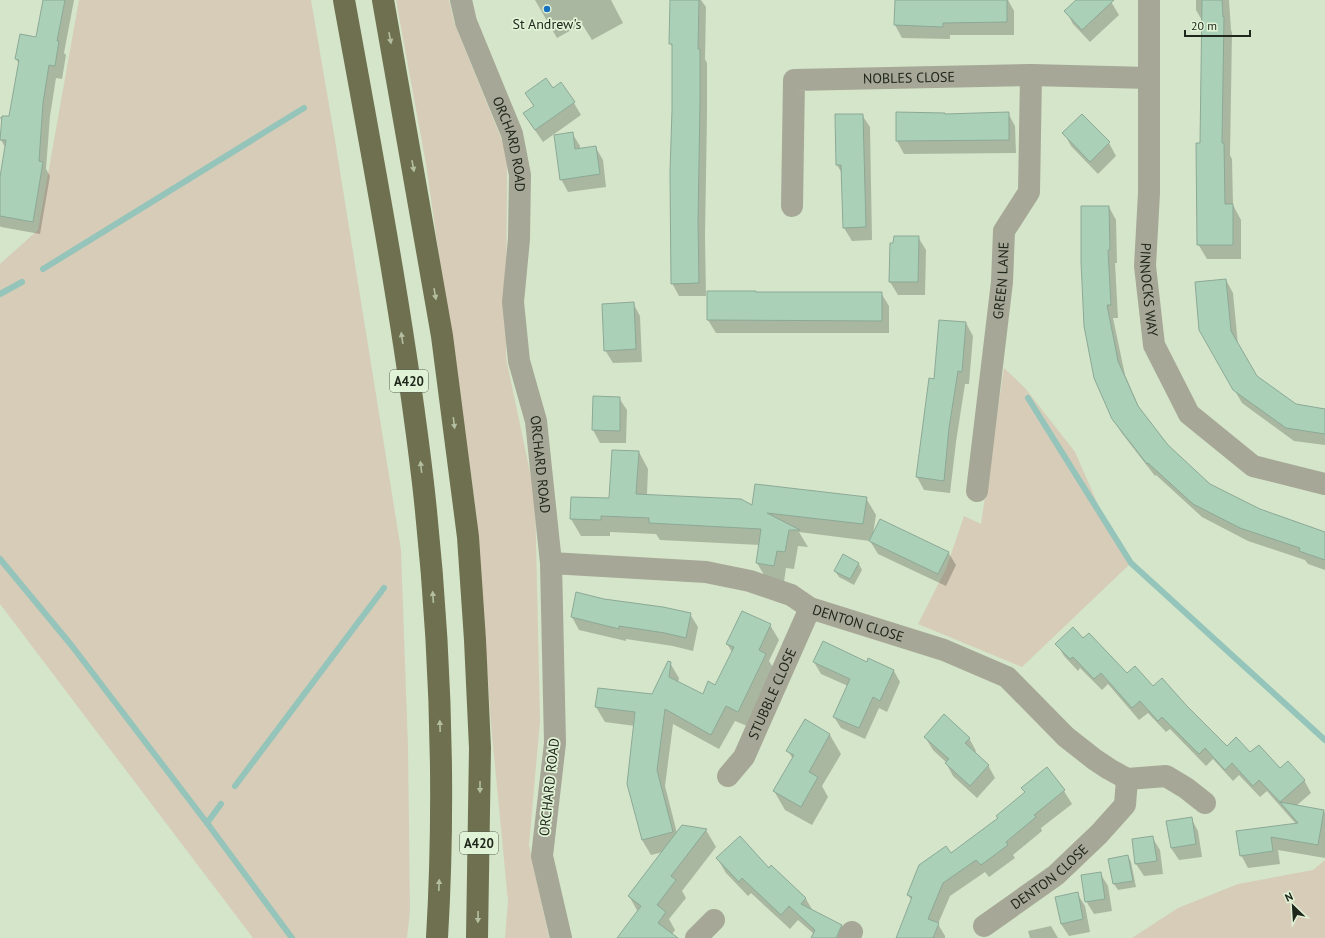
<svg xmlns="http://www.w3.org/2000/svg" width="1325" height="938" font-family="'PT Sans',sans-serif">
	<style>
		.green { fill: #d6ccb7 }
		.shadow { fill: #0003 }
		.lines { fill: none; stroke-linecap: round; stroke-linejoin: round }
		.stream { stroke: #95c4ba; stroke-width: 6 }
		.building { fill: #abd0b8; stroke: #8ca996 }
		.minor { stroke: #a6a796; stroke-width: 22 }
		.trunk { stroke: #6e704f; stroke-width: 22 }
		.oneway { fill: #b3bfa0 }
		.poi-dot { fill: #1771be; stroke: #e1f3d6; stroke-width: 1.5 }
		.labels { text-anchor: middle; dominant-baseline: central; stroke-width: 3.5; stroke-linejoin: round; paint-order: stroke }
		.shield { fill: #e1f3d6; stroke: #5a6454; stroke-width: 1 }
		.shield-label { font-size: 13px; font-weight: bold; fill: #20271c }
		.poi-label { font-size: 14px; fill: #20271c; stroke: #e1f3d6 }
		.street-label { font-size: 14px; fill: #20271c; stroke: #e1f3d6 }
	</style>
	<rect width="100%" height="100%" fill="#d4e5c9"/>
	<g class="green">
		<polygon points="79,0 311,0 334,134 401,550 408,748 410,911 407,938 253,938 0,604 0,264 38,230"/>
		<polygon points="396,0 449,0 454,22 507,153 506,358 535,496 540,721 529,845 549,938 505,938 508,901 491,724 476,512 426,164"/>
		<polygon points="1004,368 1025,388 1075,452 1104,518 1131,563 1022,667 918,624 946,569 964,516 981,524"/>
		<polygon points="1325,860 1325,938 1132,938 1178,908 1238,884 1313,870"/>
	</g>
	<g class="shadow">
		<polygon points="44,0 74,0 64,53 66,55 62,79 56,78 50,116 46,169 50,176 40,234 1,227 0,226 0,178 5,147 1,140 3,125 0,117 10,117 19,64 16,59 37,38"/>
		<polygon points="535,0 611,0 623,23 592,40 582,24 557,38"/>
		<polygon points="671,0 701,0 706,7 705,59 707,63 707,116 705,236 706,296 679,296 672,283 673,48 670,43"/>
		<polygon points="896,0 1008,0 1014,11 1014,35 950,35 950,39 902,38 895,25"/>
		<polygon points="1078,0 1110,0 1119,15 1090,42 1073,24 1066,11"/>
		<polygon points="1196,0 1229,0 1231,30 1232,33 1230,155 1232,159 1233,205 1241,220 1241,259 1207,259 1198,244 1201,144 1203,22 1196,10"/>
		<polygon points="553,89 574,103 581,115 543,142 524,114 534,107 526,93"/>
		<polygon points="1008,113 1015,126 1016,153 904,154 897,141 945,115"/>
		<polygon points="836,115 862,115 870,127 872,240 852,241 844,228 843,175 837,165"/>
		<polygon points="1082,115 1109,143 1116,156 1098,174 1071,146 1064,133"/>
		<polygon points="572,133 580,146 580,149 596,148 603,160 606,187 568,192 561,179"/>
		<polygon points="1109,207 1116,220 1117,263 1115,263 1118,318 1113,318 1125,375 1141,412 1167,446 1210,485 1260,510 1325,532 1325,570 1308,564 1305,560 1248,541 1202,517 1156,475 1155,476 1121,432 1113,419 1095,378"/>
		<polygon points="918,237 926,250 925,295 898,295 890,282 890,244"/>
		<polygon points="1226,280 1233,293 1238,345 1256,376 1295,405 1325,410 1325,445 1294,441 1242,403 1200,330"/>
		<polygon points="708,292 757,293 881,293 889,306 889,333 716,333 708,320"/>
		<polygon points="633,303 640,316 642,362 613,363 605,350"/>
		<polygon points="966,323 973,336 969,384 965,384 956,442 950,493 924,490 917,477 930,379 935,380"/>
		<polygon points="594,397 619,398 627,410 626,443 600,443 593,430"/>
		<polygon points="639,452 648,469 647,495 753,506 866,498 876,515 873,534 948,552 956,565 946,586 878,554 870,541 799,532 808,547 798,546 794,569 786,568 784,582 767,580 757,563 760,545 660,540 656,534 610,532 610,536 581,536 571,519 610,499"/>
		<polygon points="859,564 862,570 854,585 839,577 835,571"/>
		<polygon points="577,594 604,600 690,614 698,627 693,651 673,646 626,639 626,641 579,630 572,617"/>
		<polygon points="770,625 779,640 769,661 774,669 747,726 735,721 719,749 673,724 665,786 677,833 706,830 716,847 682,891 686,898 669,919 675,930 671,936 672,938 618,938 638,912 629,896 663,852 651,855 642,840 635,726 605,722 596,707 598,689 652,695 670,663 679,678 678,683 703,695 716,686 732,652 727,644"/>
		<polygon points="1083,640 1127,675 1185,705 1227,747 1250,754 1304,780 1311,793 1296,806 1323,810 1325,813 1325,858 1278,850 1280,864 1248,868 1241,855 1238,832 1296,824 1267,791 1260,797 1239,775 1233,781 1213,759 1206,766 1170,729 1166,732 1148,713 1139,720 1108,684 1102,690 1080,668 1078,671 1064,656 1057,644"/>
		<polygon points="814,662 867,663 894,671 900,682 887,712 879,708 865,739 841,728 834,717 848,686 821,674"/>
		<polygon points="805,721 830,735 841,754 822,786 828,797 812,825 785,810 774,791 793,759 788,751"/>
		<polygon points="925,737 969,738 976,751 975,753 988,765 995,778 977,798 953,776 946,763 947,763 933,750"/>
		<polygon points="1047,769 1064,791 1072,804 1041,828 1042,831 1013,855 1015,858 989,877 985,872 950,896 938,924 945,936 945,938 903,938 912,901 908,895 951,854 999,819 1026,793"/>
		<polygon points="1191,818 1198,831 1202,857 1179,860 1171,848"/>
		<polygon points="1152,837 1160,850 1163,874 1144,876 1136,864"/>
		<polygon points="1128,856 1131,862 1136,887 1118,890 1114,884 1110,859"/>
		<polygon points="717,858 769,869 771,866 806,899 813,911 842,925 849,938 812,938 814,934 798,920 790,929 751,893 748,896 726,873"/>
		<polygon points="1100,873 1108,886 1112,911 1094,914 1086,901"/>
		<polygon points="1077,893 1085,906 1090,932 1069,936 1061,924"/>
		<polygon points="1051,926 1058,938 1030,938 1028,931"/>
	</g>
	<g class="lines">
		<g class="stream">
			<polyline points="43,269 304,108"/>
			<polyline points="0,294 22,282"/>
			<polyline points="1028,398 1131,563 1325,740"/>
			<polyline points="0,559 72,646 207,823 292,938"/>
			<polyline points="235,786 384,588"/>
			<polyline points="207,823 221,804"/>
		</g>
	</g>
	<g class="building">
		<polygon points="43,0 65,0 57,41 59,41 55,66 49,65 43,103 39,161 43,162 33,222 0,216 0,177 6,140 0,140 2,116 9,116 19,60 15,59 20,34 36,37"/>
		<polygon points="670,0 699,0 698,49 700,49 700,102 698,222 699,283 671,284 670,172 672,110 672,44 669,44"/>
		<polygon points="895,0 1007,0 1007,22 943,23 943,27 894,25"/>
		<polygon points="1076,0 1114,0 1082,30 1064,11"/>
		<polygon points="1202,0 1222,0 1223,17 1224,17 1222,143 1224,143 1225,204 1233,204 1233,245 1197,245 1196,143 1200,143"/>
		<polygon points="546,78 553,88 561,82 575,102 535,130 523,113 534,106 525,93"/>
		<polygon points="896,112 945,113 945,114 1009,112 1009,140 896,141"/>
		<polygon points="835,114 863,114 866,227 843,228 841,165 836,165"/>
		<polygon points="1082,114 1110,142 1090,162 1062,133"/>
		<polygon points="573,132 575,149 596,146 600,174 560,180 554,135"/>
		<polygon points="1081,206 1109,206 1110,250 1108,250 1111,305 1107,305 1118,361 1138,406 1168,445 1210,484 1260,509 1325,532 1325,560 1299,551 1300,548 1240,528 1193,504 1148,463 1147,464 1112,419 1094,378 1084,326 1081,262"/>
		<polygon points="894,236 919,236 918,282 889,282 890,243 893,243"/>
		<polygon points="1226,279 1231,331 1257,376 1296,404 1325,409 1325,434 1286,428 1233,390 1199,330 1195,282"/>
		<polygon points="707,291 756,291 756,292 882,292 882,321 707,320"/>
		<polygon points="634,302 636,349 604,351 602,304"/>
		<polygon points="939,320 966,322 962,372 958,371 949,428 944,481 916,477 929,378 934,379"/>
		<polygon points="593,396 620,397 620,431 592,430"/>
		<polygon points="612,450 639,451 636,494 741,499 752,505 755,484 867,497 863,524 767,513 800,530 789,530 785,552 777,551 774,566 756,563 761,529 649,523 649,518 601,516 601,520 570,519 571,497 609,498"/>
		<polygon points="880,519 949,552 938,574 869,541"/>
		<polygon points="843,554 859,563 850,579 834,571"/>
		<polygon points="576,592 604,599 663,607 691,613 686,638 665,633 619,626 619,629 571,617"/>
		<polygon points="742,611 771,624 759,650 766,654 738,712 726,706 711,735 665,709 657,770 673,832 642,840 627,784 635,712 595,707 598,688 652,694 668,661 671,662 669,677 703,694 708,681 715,685 734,647 726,644"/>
		<polygon points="1073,627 1083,638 1089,633 1127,673 1135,666 1153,686 1162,678 1186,705 1227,746 1236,737 1250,752 1259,745 1280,768 1288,761 1305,780 1280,802 1259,780 1253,786 1232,763 1225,770 1205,748 1199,754 1162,717 1158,721 1140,701 1132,708 1101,673 1094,679 1073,657 1070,659 1055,644"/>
		<polygon points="823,641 867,662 868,658 894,670 880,701 873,697 859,728 833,717 850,679 813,662"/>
		<polygon points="944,714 970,738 965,743 989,765 970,786 945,763 949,759 924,737"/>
		<polygon points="805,719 830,734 809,772 818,777 801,807 773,791 794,755 786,751"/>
		<polygon points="1047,767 1065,790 1034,815 1036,817 1006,842 1008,845 981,865 976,860 943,883 928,919 939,923 933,938 896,938 912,897 907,895 919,865 946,846 951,853 998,818 996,816 1025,792 1021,788"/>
		<polygon points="1280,802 1324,810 1318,845 1271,837 1273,851 1240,856 1236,831 1298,823"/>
		<polygon points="1192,817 1196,844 1171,848 1166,821"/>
		<polygon points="682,825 707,829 671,876 676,880 657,905 666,912 658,923 678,938 617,938 641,906 628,896"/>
		<polygon points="740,836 769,868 771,865 806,898 801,904 842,925 836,938 811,938 815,930 789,906 781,915 742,878 739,882 716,858"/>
		<polygon points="1153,836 1157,861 1135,864 1132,839"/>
		<polygon points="1128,855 1133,881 1113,884 1108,859"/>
		<polygon points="1101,872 1105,899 1085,902 1081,875"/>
		<polygon points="1078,892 1083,919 1061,924 1055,897"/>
	</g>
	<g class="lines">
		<g class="minor">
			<path id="s1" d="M 461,0 L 466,22 L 512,134 L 520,175 L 519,239 L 513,302 L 519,361 L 536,421 L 551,563 L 555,743 L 542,856 L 561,938"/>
			<path id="s2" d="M 1149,0 L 1149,193 L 1145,266 L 1154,345 L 1189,414 L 1253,466 L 1325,484"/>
			<path id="s3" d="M 792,206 L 794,80 L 1031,75 L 1149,78"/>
			<path id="s4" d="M 977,491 L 1002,282 L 1004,231 L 1029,192 L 1031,75"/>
			<path id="s5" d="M 551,563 L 706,572 L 750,581 L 791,595 L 810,608 L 944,650 L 1007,677 L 1066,737 L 1094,759 L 1109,769 L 1127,779 L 1166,776 L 1186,788 L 1205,803"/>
			<path id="s6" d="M 728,776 L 744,757 L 810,608"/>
			<path id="s7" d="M 984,926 L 1056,875 L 1099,834 L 1125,805 L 1127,779"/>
			<polyline points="696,938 714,920"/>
			<polyline points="849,938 852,932"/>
		</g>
		<g class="trunk">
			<path d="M 344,0 C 373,160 404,321 423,483 C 440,634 446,786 437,938"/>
			<polyline points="383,0 442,336 468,537 475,640 480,748 477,938"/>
		</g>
	</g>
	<defs><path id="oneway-solid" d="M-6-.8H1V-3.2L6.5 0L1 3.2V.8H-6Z"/></defs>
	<g class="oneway">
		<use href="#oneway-solid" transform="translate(390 38) rotate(80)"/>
		<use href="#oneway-solid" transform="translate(413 166) rotate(80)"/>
		<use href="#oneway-solid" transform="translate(435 294) rotate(80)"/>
		<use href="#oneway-solid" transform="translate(402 338) rotate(-99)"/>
		<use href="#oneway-solid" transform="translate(454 423) rotate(83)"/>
		<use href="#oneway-solid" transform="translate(421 467) rotate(-97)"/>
		<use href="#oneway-solid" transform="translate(433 597) rotate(-94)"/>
		<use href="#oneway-solid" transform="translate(440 726) rotate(-92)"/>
		<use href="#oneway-solid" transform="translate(480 787) rotate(90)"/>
		<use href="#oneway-solid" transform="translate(439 885) rotate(-88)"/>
		<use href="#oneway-solid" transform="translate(478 917) rotate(91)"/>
	</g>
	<circle class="poi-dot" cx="547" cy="9" r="4"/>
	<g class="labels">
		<g class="shield">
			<rect x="390" y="370" width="38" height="22" rx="3"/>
			<rect x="460" y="832" width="38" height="22" rx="3"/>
		</g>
		<g class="shield-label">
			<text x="409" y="381">A420</text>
			<text x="479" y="843">A420</text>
		</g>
		<g class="poi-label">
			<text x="547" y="24">St Andrew's</text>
		</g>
		<g class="street-label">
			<text stroke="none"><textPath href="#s3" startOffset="241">NOBLES CLOSE</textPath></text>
			<text stroke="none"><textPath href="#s1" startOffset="153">ORCHARD ROAD</textPath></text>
			<text stroke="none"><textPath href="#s4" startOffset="212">GREEN LANE</textPath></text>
			<text stroke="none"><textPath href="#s2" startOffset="290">PINNOCKS WAY</textPath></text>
			<text stroke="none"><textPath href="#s1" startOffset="478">ORCHARD ROAD</textPath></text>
			<text stroke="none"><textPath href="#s5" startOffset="317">DENTON CLOSE</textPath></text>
			<text stroke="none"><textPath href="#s6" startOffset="94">STUBBLE CLOSE</textPath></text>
			<text transform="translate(549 787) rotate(-84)">ORCHARD ROAD</text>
			<text stroke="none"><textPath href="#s7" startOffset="82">DENTON CLOSE</textPath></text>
		</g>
	</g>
	<g transform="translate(1293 906) rotate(335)" stroke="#e1f3d6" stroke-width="3" paint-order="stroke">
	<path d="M0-3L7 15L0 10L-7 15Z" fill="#20271c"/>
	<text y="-6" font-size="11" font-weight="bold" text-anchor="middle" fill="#20271c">N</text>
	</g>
	<path d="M1185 30v6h65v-6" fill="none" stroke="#20271c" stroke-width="2"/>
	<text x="1191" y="30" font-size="12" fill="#20271c" stroke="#e1f3d6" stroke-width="3" paint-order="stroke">20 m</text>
</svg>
